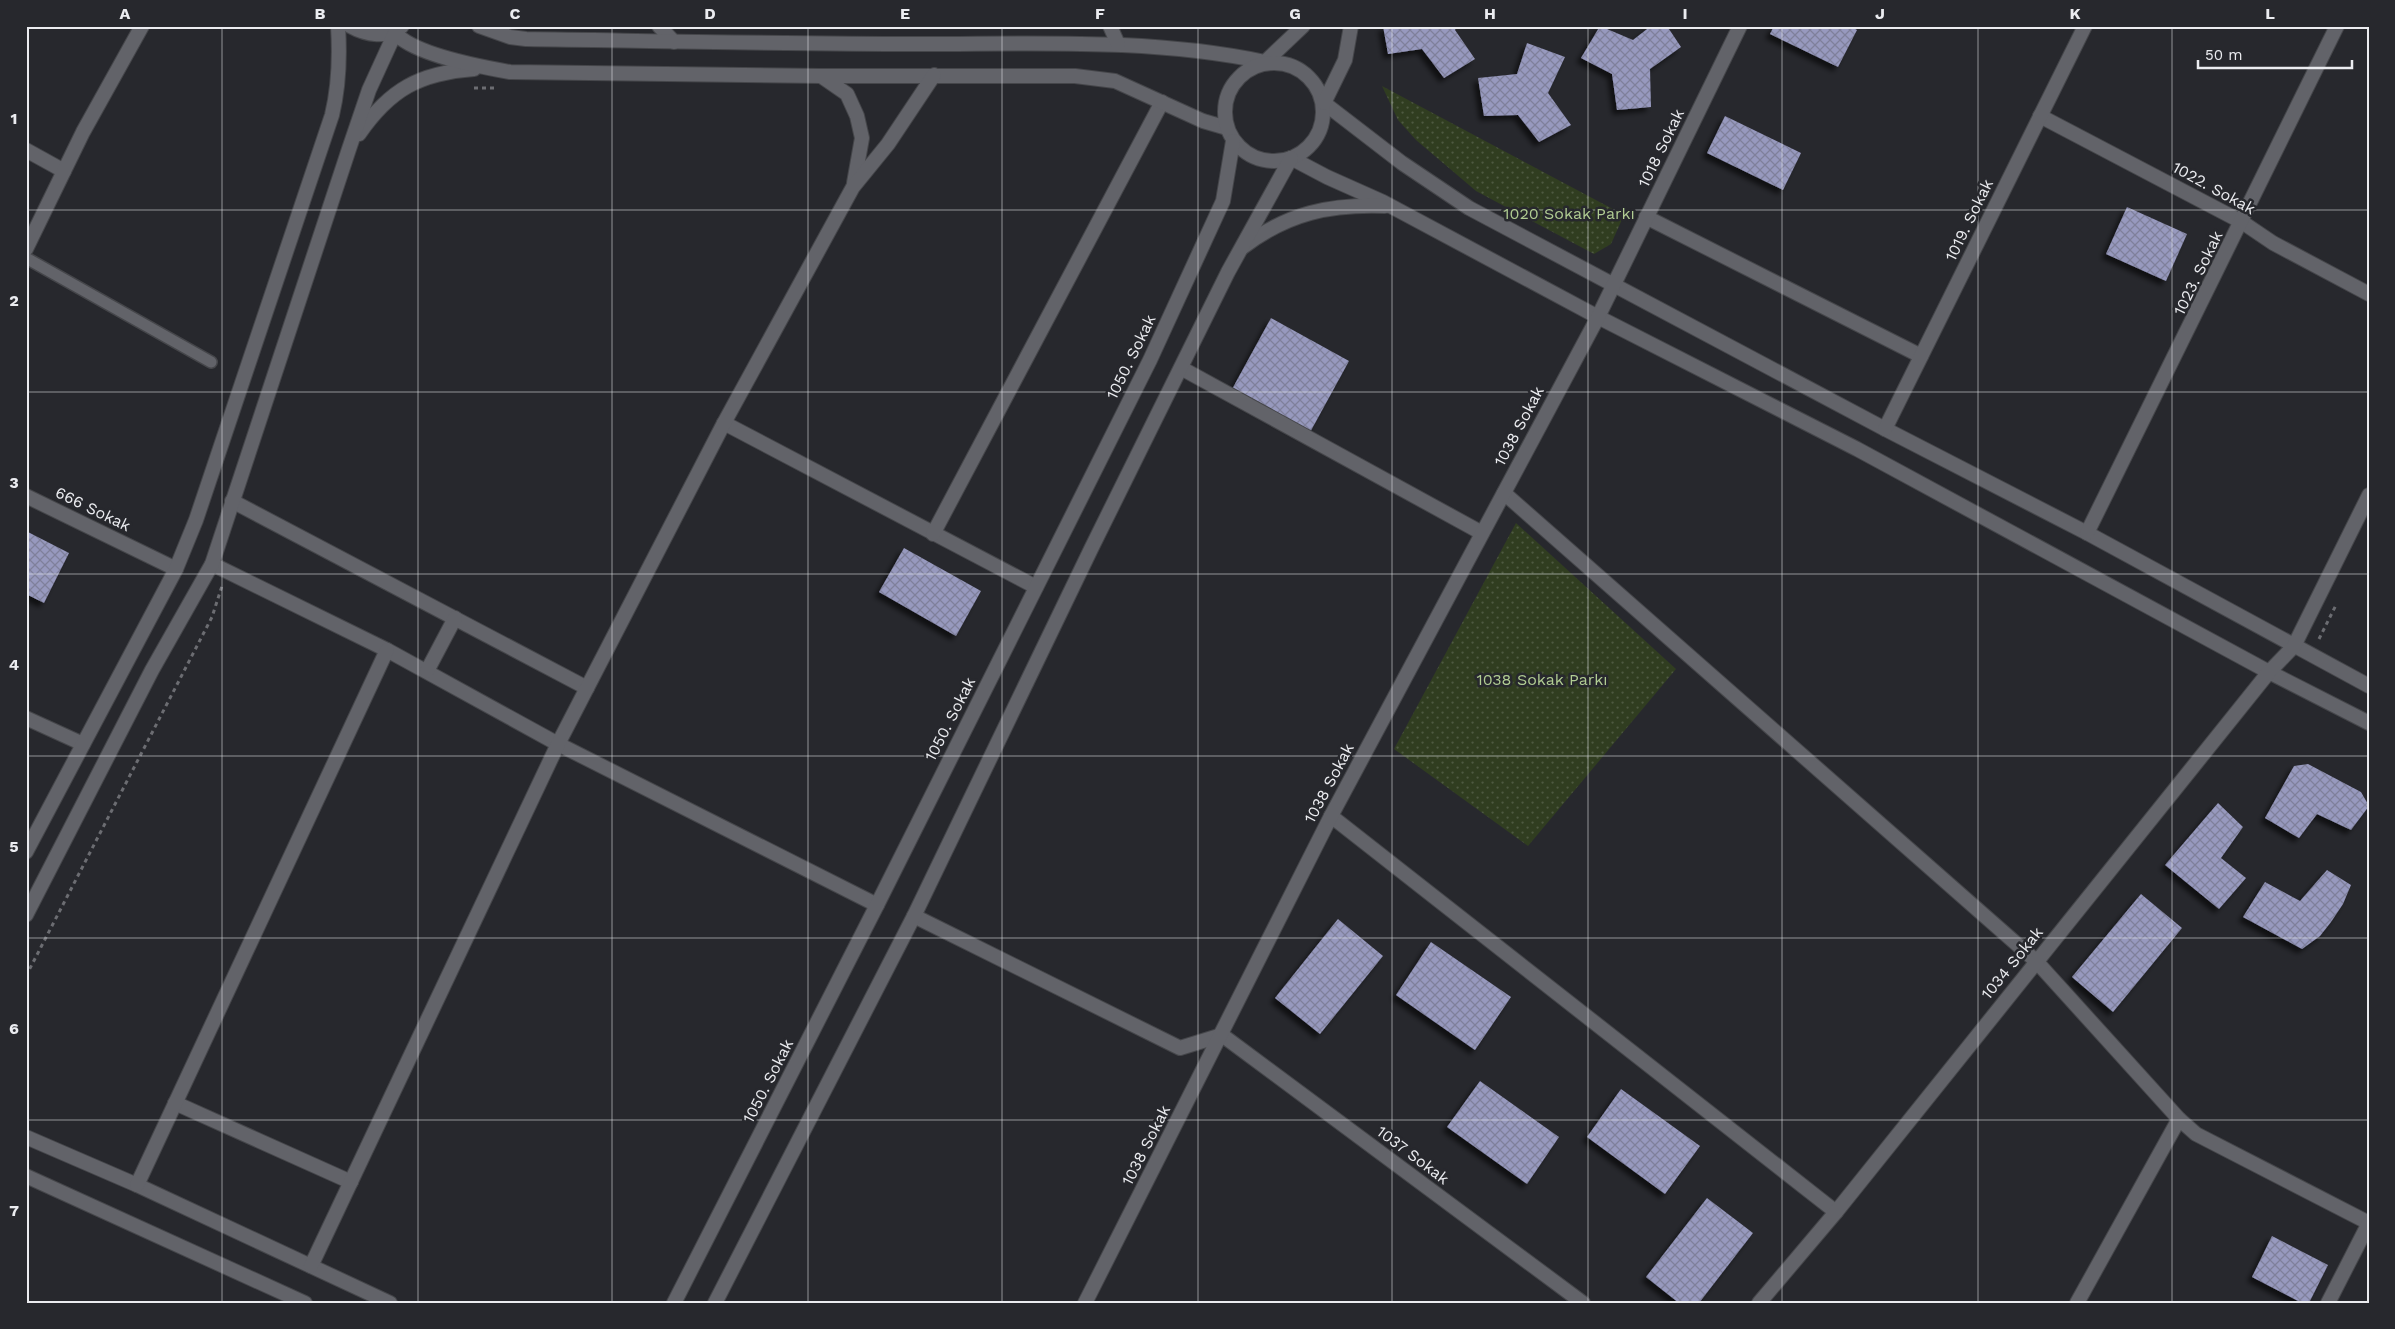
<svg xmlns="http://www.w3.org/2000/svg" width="2395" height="1329" font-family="'Work Sans',sans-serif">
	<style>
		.green { fill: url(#green-dots) }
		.building { fill: url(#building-cross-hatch); filter: url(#shadow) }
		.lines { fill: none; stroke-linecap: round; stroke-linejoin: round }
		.service-casing { stroke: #45464a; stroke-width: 14 }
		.minor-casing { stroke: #45464a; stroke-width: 16 }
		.tertiary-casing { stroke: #45464a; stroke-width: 16 }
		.path { stroke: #6c6d72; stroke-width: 3; stroke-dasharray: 4 4; stroke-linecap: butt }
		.service { stroke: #626369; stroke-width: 11 }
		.minor { stroke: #626369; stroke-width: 14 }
		.tertiary { stroke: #626369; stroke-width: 14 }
		.grid { fill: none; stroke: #ebecf0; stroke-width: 1; stroke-opacity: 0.55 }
		.labels { text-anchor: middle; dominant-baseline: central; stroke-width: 5; stroke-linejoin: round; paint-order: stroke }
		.street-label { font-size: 16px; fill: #ebecf0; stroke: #27282d }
		.park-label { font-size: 16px; fill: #b1cd93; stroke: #27282d }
		.neatline { fill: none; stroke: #ebecf0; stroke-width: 2 }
		.grid-label { font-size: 16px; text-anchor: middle; font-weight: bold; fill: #ebecf0 }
	</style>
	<defs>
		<pattern id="green-dots" width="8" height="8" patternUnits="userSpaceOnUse" patternTransform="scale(1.25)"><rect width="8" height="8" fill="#303d20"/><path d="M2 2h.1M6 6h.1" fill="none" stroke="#4e5941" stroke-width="1.8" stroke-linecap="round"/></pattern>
		<pattern id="building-cross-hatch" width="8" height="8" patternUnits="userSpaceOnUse" patternTransform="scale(1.25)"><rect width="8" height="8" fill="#9799be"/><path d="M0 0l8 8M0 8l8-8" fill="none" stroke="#7f809b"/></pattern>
		<filter id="shadow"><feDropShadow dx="-4.5" dy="4.5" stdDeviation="2.5" flood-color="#0009"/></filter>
	</defs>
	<rect width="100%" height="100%" fill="#27282d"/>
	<g class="green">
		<polygon points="1382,86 1624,215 1611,244 1594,254 1476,191 1416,140 1398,120"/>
		<polygon points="1516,523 1676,669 1528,846 1394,749"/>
	</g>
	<g class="building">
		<polygon points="1383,26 1457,26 1455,30 1475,59 1444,78 1422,49 1388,54"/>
		<polygon points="1600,26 1633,40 1651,26 1667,26 1681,47 1650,69 1651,107 1617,110 1612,74 1581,58"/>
		<polygon points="1774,26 1850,26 1857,30 1838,67 1770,34"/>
		<polygon points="1527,43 1565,57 1548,93 1571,125 1539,142 1518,115 1484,116 1478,78 1517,74"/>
		<polygon points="1725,116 1801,153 1783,190 1707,153"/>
		<polygon points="2127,207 2187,234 2166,281 2106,254"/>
		<polygon points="1271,318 1349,361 1308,436 1230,393"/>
		<polygon points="26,531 69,553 44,603 26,594"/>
		<polygon points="904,548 981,591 956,636 879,592"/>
		<polygon points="2308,764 2361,792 2369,806 2351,830 2317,814 2299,838 2265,818 2294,766"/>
		<polygon points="2218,803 2243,827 2221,858 2246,878 2219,909 2165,865"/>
		<polygon points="2327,870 2351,885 2343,904 2331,922 2320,936 2302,949 2243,917 2265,882 2300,901"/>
		<polygon points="2141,894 2182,928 2113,1012 2072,977"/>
		<polygon points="1338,919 1383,956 1320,1034 1275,998"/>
		<polygon points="1431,942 1511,997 1475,1050 1396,995"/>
		<polygon points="1480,1081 1559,1137 1527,1184 1447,1127"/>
		<polygon points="1621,1089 1700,1146 1665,1194 1587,1137"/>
		<polygon points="1707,1198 1753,1233 1699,1303 1679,1303 1646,1277"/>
		<polygon points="2272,1236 2328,1265 2309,1303 2302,1303 2252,1277"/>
	</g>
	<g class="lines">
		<defs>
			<polyline id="service" points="26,258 211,362"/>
			<g id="minor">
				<path d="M 350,26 C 366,35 388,39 402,26"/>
				<polyline points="659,26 674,42"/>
				<polyline points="821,76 847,94 857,116 862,138 854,183"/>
				<polyline points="1324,103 1402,163 1469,208 1885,429 2087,533 2369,686"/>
				<polyline points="2040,116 2242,222 2273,243 2369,294"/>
				<path d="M 359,134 C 390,89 420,73 474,69"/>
				<polyline points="26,150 64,171"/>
				<polyline points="1291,158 1327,177 1383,202 1598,317 1857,449 2269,672 2369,723"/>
				<polyline points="1646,217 1921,356"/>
				<path d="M 1243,247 C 1288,213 1330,204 1385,206"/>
				<polyline points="26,249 83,132 142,26"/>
				<polyline points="1181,368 1482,533"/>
				<polyline points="724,423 1036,587"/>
				<polyline points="1885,429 2085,26"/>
				<polyline points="1504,493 2036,961 2179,1119 2196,1134 2369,1223"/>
				<polyline points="26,496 176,569"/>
				<polyline points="232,501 587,688"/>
				<polyline points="2087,533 2337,26"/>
				<polyline points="933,534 1162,102"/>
				<polyline points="212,564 387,650 558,744 877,905"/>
				<polyline points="427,671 455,618"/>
				<polyline points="26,718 83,744"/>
				<polyline points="1331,816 1836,1212"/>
				<path d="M 26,852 L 176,569 L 196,520 L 332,115 C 339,86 340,57 338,26"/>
				<path d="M 26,915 L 152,670 L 212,564 L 349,149 L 369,90 L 395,33 C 415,55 481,67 510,72 L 821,76 L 1075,76 L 1115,81 L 1203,121 L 1227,128"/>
				<polyline points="914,916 1180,1048 1222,1035"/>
				<polyline points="1222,1035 1583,1303"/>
				<polyline points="175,1103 351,1182"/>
				<polyline points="26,1137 137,1185 390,1303"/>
				<polyline points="26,1176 305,1303"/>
				<polyline points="137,1185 387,650"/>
				<polyline points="311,1266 558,744 724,423 853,187 888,144 934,75"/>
				<polyline points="1085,1303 1331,816 1598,317 1740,26"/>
				<polyline points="1759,1303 1836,1212 2269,672 2294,646 2369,495"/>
				<polyline points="2077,1303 2179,1119"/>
				<polyline points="2328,1303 2369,1223"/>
			</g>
			<g id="tertiary">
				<path d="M 479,26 L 510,37 L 526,39 C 657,41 788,44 919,44 C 1035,44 1152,38 1265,62 L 1303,26"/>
				<polyline points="1110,26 1118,44"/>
				<circle cx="1274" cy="112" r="49"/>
				<polyline points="1324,103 1345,60 1351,26"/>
				<polyline points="674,1303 877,905 1150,360 1223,201 1233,141"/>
				<polyline points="715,1303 914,916 1091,549 1228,272 1291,158"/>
			</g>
		</defs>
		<use href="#service" class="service-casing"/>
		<use href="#minor" class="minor-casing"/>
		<use href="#tertiary" class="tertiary-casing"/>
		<g class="path">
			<polyline points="474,88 495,88"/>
			<polyline points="2319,639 2336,605"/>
			<polyline points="26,976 212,617 222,586"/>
		</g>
		<use href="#service" class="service"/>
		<use href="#minor" class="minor"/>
		<use href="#tertiary" class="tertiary"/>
	</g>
	<path class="grid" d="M 222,26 L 222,1303M 418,26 L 418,1303M 612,26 L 612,1303M 808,26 L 808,1303M 1002,26 L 1002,1303M 1198,26 L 1198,1303M 1392,26 L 1392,1303M 1588,26 L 1588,1303M 1782,26 L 1782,1303M 1978,26 L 1978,1303M 2172,26 L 2172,1303M 26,210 L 2369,210M 26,392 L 2369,392M 26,574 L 2369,574M 26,756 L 2369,756M 26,938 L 2369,938M 26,1120 L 2369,1120"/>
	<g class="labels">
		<g class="street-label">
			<text transform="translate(1661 148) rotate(-64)">1018 Sokak</text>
			<text transform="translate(2214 188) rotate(29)">1022. Sokak</text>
			<text transform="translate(1969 220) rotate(-64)">1019. Sokak</text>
			<text transform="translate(2198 273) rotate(-64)">1023. Sokak</text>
			<text transform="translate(1131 357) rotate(-64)">1050. Sokak</text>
			<text transform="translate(1519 426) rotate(-62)">1038 Sokak</text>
			<text transform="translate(93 509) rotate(26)">666 Sokak</text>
			<text transform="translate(950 719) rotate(-63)">1050. Sokak</text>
			<text transform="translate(1329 783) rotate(-62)">1038 Sokak</text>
			<text transform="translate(2012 963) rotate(-51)">1034 Sokak</text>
			<text transform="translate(768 1081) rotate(-63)">1050. Sokak</text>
			<text transform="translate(1146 1145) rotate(-63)">1038 Sokak</text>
			<text transform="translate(1413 1155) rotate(37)">1037 Sokak</text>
		</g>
		<g class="park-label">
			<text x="1569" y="213">1020 Sokak Parkı</text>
			<text x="1542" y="679">1038 Sokak Parkı</text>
		</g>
	</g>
	<rect width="2395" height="1329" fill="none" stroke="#27282d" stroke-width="55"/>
	<path d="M2198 60v8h154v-8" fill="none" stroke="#ebecf0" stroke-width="2.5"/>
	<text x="2205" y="60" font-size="15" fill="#ebecf0" stroke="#27282d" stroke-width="4" paint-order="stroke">50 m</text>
	<rect x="28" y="28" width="2340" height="1274" class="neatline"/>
	<g class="grid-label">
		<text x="125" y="19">A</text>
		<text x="320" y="19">B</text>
		<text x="515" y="19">C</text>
		<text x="710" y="19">D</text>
		<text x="905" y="19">E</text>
		<text x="1100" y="19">F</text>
		<text x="1295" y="19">G</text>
		<text x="1490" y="19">H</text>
		<text x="1685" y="19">I</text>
		<text x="1880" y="19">J</text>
		<text x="2075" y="19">K</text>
		<text x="2270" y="19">L</text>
		<text x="14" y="124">1</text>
		<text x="14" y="306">2</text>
		<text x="14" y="488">3</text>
		<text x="14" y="670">4</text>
		<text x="14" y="852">5</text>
		<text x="14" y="1034">6</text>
		<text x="14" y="1216">7</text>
	</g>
</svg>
